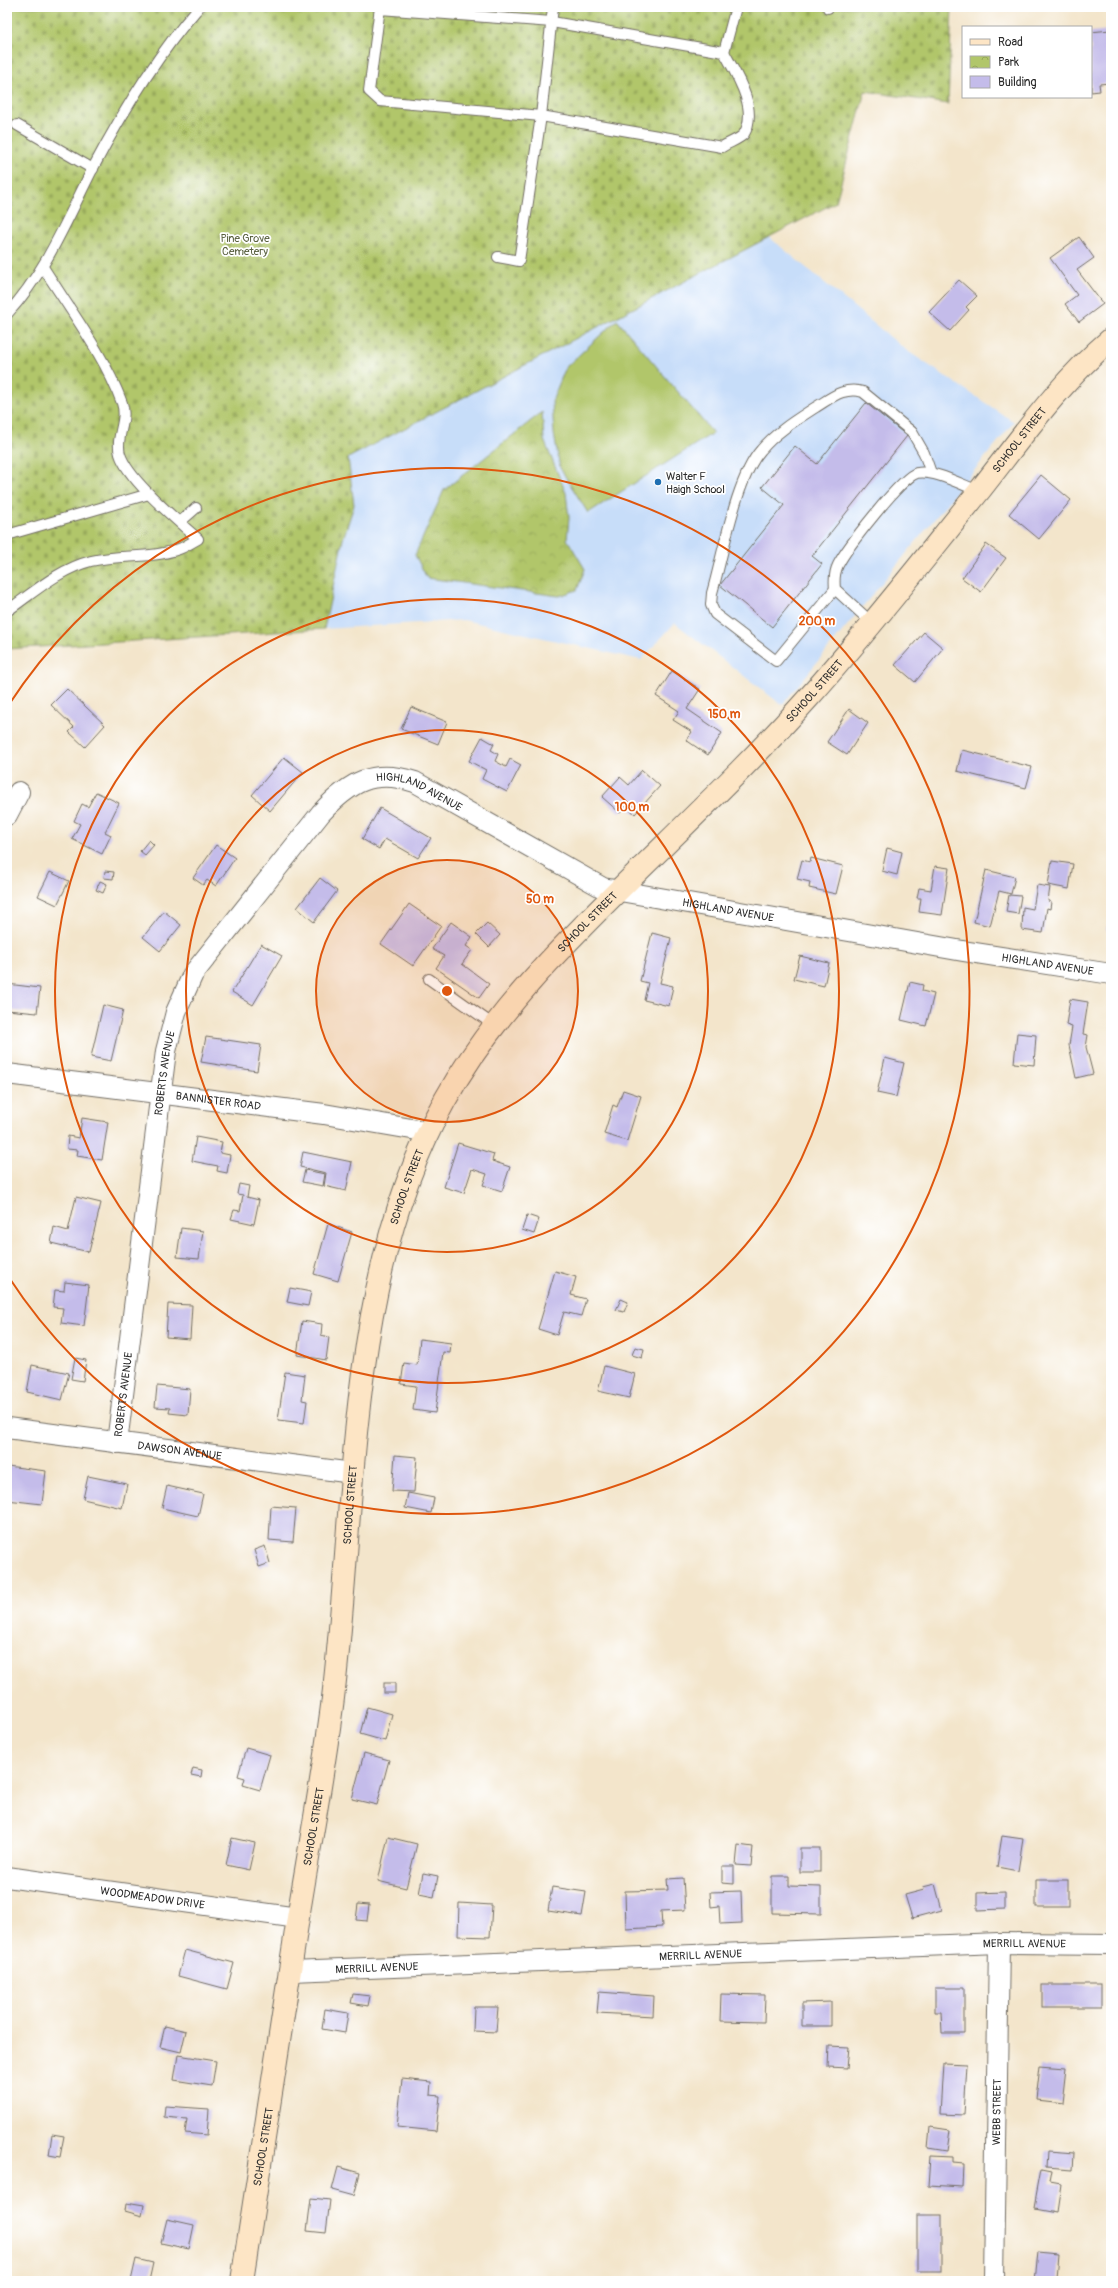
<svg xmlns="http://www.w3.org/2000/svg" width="1118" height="2288" font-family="Pangolin,sans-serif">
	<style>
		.built { fill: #c7ddf9 }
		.cemetery { fill: url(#cemetery-stones); stroke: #6e784a }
		.park { fill: url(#park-crowns); stroke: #6e784a }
		.garden { fill: #b1c66a; stroke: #6e784a }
		.building { fill: #c4bcea }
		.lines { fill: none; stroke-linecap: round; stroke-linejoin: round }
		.lane-casing { stroke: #716c63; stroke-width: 12 }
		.street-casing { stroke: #716c63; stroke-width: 22 }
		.secondary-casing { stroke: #716c63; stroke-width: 24 }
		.lane { stroke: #fff; stroke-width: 10 }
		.street { stroke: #fff; stroke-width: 20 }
		.secondary { stroke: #fde5c5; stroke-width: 22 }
		.ring { fill: none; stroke: #df570e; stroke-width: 2 }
		.poi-dot { fill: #1f6fb2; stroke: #fff; stroke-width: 1.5 }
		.labels { text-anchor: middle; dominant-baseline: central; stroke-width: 3.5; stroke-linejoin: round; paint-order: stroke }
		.park-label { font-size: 11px; fill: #5a6141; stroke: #fff }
		.street-label { font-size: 11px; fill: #2b2b2b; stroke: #fff }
		.poi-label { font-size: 11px; fill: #2b2b2b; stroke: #fff; text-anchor: start }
		.centre { fill: #df570e; stroke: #fff; stroke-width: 2 }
		.ring-label { font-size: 12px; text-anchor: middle; font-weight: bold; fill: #df570e; stroke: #fff; stroke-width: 3.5; stroke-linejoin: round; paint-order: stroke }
	</style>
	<defs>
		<pattern id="cemetery-stones" width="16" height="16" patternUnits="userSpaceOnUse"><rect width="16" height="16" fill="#b1c66a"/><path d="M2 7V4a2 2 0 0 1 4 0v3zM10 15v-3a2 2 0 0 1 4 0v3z" fill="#98aa5c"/></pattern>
		<pattern id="park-crowns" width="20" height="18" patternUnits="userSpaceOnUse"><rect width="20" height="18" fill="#b1c66a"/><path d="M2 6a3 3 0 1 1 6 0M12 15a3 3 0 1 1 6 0" fill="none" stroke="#98aa5c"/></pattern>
	</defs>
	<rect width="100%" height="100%" fill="#fff"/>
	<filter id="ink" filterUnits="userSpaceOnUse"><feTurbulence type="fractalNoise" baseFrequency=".025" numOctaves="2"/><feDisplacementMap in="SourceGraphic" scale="8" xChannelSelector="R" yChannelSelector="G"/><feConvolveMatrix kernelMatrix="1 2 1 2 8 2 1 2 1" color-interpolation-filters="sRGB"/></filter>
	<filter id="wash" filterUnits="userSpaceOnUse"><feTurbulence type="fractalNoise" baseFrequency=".012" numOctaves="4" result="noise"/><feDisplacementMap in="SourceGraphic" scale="16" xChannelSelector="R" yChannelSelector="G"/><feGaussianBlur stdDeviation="0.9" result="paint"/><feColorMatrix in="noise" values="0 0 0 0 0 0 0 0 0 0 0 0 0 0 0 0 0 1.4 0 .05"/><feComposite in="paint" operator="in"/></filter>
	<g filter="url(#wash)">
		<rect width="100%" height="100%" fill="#f3e5cb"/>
		<polygon class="built" points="769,237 906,350 1014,422 782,705 675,623 641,660 464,620 324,629 343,539 354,505 348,458"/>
		<polygon class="cemetery" points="7,7 952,7 948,104 865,91 836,202 348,458 354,505 343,539 324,629 7,649"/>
		<polygon class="park" points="542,412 544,440 566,493 569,518 567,539 585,569 577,590 559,596 427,578 415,555 444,490"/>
		<polygon class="garden" points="617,320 713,433 588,513 560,468 554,434 552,401 566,367"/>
		<g id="blocks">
			<g class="building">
				<polygon points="1110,30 1111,83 1099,84 1100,91 1091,92 1091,32"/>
				<polygon points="1079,237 1094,258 1077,270 1103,304 1079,322 1065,304 1077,295 1050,258"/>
				<polygon points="959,280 977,296 966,307 969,310 950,331 929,312"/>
				<polygon points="866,403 907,436 812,556 822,564 772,627 720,585 784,505 762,487 795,446 817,464"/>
				<polygon points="1041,475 1071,500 1039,539 1009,514"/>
				<polygon points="986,544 1006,558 981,592 962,578"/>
				<polygon points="924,632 943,648 915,682 895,665"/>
				<polygon points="672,671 700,689 687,709 722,733 708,755 686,740 692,732 673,720 679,711 656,696"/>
				<polygon points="67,689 105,725 85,747 69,732 74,727 51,705"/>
				<polygon points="411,707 447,722 438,744 401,729"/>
				<polygon points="849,709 868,723 847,755 827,742"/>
				<polygon points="482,737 494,744 491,750 498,754 495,761 506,767 510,759 521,765 507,792 482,779 486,770 469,761"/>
				<polygon points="962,750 1032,767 1026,788 957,771"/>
				<polygon points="284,757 303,772 270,811 252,795"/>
				<polygon points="642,770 660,786 635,814 626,806 620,813 602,797 620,777 629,785"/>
				<polygon points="96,792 119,803 105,832 111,835 102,854 72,839 80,824 74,821 82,804 88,807"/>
				<polygon points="380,808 431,838 418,858 385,839 379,849 362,839"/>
				<polygon points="149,840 154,845 145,855 140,851"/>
				<polygon points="216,845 235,858 216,886 207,880 203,885 193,878"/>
				<polygon points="887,848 902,852 897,875 882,871"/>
				<polygon points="811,858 843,866 836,894 809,888 810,882 797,879 802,860 810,862"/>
				<polygon points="1052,861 1073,864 1069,889 1048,885"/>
				<polygon points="935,866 949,868 942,915 919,912 921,898 917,898 919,888 931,890"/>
				<polygon points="986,870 1015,877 1011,894 999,891 990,926 974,922"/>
				<polygon points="105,871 114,872 113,879 104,878"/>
				<polygon points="50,872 69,881 57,905 38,896"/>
				<polygon points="320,878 337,891 314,922 297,908"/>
				<polygon points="100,881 107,884 103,893 96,890"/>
				<polygon points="1037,885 1050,887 1048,901 1051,902 1050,909 1047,908 1043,933 1022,930 1023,907 1033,909"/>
				<polygon points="1009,895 1021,896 1018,914 1006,912"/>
				<polygon points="409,904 441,926 413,966 381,944"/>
				<polygon points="164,911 181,925 160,951 143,937"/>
				<polygon points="1111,912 1111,932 1106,930"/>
				<polygon points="451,922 472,937 466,946 472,950 462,964 489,984 479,998 436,968 444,956 432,949"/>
				<polygon points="487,923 500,935 489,947 476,934"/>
				<polygon points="652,933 671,938 660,983 673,986 669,1006 644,1000 648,983 640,981"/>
				<polygon points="261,944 282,956 253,1005 232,992"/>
				<polygon points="800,956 829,963 824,986 794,979"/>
				<polygon points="910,982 923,985 922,991 934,994 926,1026 901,1020"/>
				<polygon points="7,984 40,988 37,1013 7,1010"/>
				<polygon points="1070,999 1088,1002 1083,1034 1088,1035 1086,1047 1093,1074 1076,1078 1069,1045 1072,1027 1066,1025"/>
				<polygon points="103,1005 123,1010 111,1061 91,1057"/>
				<polygon points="1017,1033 1036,1035 1034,1065 1014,1063"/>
				<polygon points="206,1037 261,1045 257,1071 201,1062"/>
				<polygon points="885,1058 904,1063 896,1097 877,1093"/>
				<polygon points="623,1090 641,1096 627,1141 604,1134 613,1105 617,1107"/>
				<polygon points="82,1118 108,1122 102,1160 77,1156 78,1150 67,1149 68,1136 79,1138"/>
				<polygon points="196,1137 222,1142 220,1153 230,1155 227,1173 217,1171 218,1166 192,1161"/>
				<polygon points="458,1143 494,1154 492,1161 510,1167 502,1191 483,1185 487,1174 472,1169 464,1193 444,1187"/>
				<polygon points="303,1152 352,1162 346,1191 324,1186 326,1173 300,1167"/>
				<polygon points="305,1170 325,1174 323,1186 302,1182"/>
				<polygon points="7,1171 9,1172 9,1179 7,1179"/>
				<polygon points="239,1184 249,1186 247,1197 259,1200 254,1224 231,1219 234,1210 240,1211 243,1195 237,1194"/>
				<polygon points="76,1197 101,1203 89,1252 51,1243 54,1227 68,1231"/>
				<polygon points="527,1215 539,1219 534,1234 522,1230"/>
				<polygon points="328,1224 352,1232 338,1281 314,1274"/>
				<polygon points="181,1228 203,1231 199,1259 177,1257"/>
				<polygon points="555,1271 576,1277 571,1295 586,1299 581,1316 564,1312 557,1335 538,1329"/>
				<polygon points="65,1282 89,1285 84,1326 61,1323 63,1308 53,1307 55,1290 64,1291"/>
				<polygon points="290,1288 311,1292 308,1306 287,1302"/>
				<polygon points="621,1299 628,1302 624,1312 616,1310"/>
				<polygon points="168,1304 192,1305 190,1339 166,1337"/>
				<polygon points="302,1321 322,1324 321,1335 329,1337 326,1360 297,1355"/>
				<polygon points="420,1339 451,1343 450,1353 443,1352 435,1413 413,1410 416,1386 401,1384 404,1363 417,1365"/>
				<polygon points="635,1347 644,1349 642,1358 632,1355"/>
				<polygon points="75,1358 86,1360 83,1381 71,1379"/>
				<polygon points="32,1365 69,1373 62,1400 27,1392"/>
				<polygon points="604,1366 635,1374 629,1398 598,1391"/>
				<polygon points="285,1372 305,1375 302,1400 307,1401 304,1423 278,1420"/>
				<polygon points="157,1386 190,1389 188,1415 169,1413 170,1408 155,1407"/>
				<polygon points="395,1455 417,1457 414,1492 392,1491"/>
				<polygon points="7,1466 46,1471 42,1504 7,1500"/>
				<polygon points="88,1476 127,1484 122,1508 83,1499"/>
				<polygon points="167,1486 203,1494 198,1516 162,1508"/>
				<polygon points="408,1493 434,1498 431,1513 405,1508"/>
				<polygon points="271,1506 296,1508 293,1542 269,1540"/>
				<polygon points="265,1546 270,1563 259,1567 254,1550"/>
				<rect x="384" y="1683" width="11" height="10"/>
				<polygon points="367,1707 392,1714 385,1741 360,1734"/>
				<polygon points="246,1748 270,1755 260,1790 243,1785 245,1778 238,1776"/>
				<polygon points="364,1753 389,1760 377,1805 352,1799"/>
				<polygon points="193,1768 202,1770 201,1777 191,1775"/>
				<polygon points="1002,1836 1023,1839 1018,1871 997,1867"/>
				<polygon points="388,1837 417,1844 406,1888 378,1881"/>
				<polygon points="232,1838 255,1843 249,1870 226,1865"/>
				<polygon points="738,1845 753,1847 751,1866 736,1865"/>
				<rect x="800" y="1848" width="20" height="24"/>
				<polygon points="722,1866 734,1866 734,1884 722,1883"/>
				<polygon points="423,1873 438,1876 434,1897 419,1894"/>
				<polygon points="772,1876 789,1876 789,1886 821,1887 821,1914 772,1913"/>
				<polygon points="683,1878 685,1910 661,1911 662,1927 626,1929 625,1891 668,1890 667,1879"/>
				<rect x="1036" y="1880" width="32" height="27"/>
				<polygon points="935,1884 942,1910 912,1918 905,1895 924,1890 923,1887"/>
				<polygon points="552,1887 586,1892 582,1916 548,1911"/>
				<polygon points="741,1891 742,1923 720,1924 719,1906 711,1907 710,1892"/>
				<polygon points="1005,1892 1005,1909 977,1910 977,1893"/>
				<polygon points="459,1903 492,1905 490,1937 458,1936"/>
				<polygon points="358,1904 369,1905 367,1921 356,1920"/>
				<polygon points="185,1950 234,1963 227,1989 178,1976"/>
				<rect x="1042" y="1985" width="59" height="22"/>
				<polygon points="935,1988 964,1988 964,2033 942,2033 941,2012 935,2012"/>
				<polygon points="599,1992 654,1996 653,2016 597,2013"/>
				<polygon points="353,1994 370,1996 368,2006 351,2003"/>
				<polygon points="721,1994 765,1995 764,2022 720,2021"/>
				<polygon points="831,2002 831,2026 802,2026 802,2003"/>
				<polygon points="474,2007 498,2007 496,2032 473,2031"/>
				<polygon points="325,2009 348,2013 345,2033 322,2029"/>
				<polygon points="165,2026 186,2031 181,2052 160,2047"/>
				<polygon points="829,2046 849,2047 847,2068 828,2067"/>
				<polygon points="178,2055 216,2061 212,2086 174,2080"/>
				<polygon points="943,2063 967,2064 964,2115 940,2114"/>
				<polygon points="1040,2066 1066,2068 1062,2103 1036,2100"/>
				<polygon points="402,2079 431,2082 430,2095 440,2096 436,2131 397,2127"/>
				<polygon points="165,2106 209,2109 207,2135 185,2133 187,2119 164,2117"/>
				<polygon points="930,2127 950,2130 947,2151 928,2148"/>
				<polygon points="52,2134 64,2136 60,2157 49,2155"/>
				<polygon points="1047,2151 1074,2153 1073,2169 1046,2167"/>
				<polygon points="930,2156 952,2157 952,2162 964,2163 963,2188 928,2186"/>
				<polygon points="338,2167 360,2173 354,2196 332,2190"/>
				<polygon points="1042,2170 1052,2172 1050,2183 1061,2185 1057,2212 1035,2208"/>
				<polygon points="311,2198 330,2200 326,2233 307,2231"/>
				<polygon points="132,2203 144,2205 142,2216 125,2211 126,2204 132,2205"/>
				<rect x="917" y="2215" width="25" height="56"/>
				<polygon points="167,2219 194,2225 189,2249 161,2243"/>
				<polygon points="1037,2253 1059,2255 1057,2279 1064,2281 1034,2281"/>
				<polygon points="136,2259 153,2263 149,2281 131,2281"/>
			</g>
		</g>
	</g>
	<g filter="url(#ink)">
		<use href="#blocks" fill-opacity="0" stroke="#716c63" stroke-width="1"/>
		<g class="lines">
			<defs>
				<g id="lane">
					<polyline points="828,8 828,7"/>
					<path d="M 380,9 L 552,22 L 724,52 C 736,74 759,109 744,134 C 740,139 728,143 722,147 L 541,116 L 380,101 L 369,91 L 380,7"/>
					<polyline points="724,52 736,7"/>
					<polyline points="17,125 93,169"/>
					<polyline points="498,257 519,261 541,116 553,7"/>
					<path d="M 7,314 C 46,272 67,219 93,168 C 123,111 156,56 199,7"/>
					<polyline points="180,522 196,508"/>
					<polyline points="7,535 149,494"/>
					<path d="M 835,589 L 776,661 L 715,614 L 711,605 L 712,593 C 723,555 736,478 761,450 C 776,432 796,420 816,407 C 831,398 844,386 863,392 L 912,432 L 924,453 L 931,473"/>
					<path d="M 7,611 C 33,593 59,569 91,561 C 120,554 151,559 179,549 C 185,547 192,542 198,539 C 177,520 128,480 120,454 C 115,437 128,421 122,403 C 105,356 70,310 43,267"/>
					<path d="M 872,623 L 835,589 C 834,580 834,573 838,565 C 846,549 902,476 917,473 C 933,469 964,486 979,491"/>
					<polyline points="429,979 495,1026"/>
				</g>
				<g id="street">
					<polyline points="7,815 19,792"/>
					<path id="s1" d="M 7,1074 L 324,1114 L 429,1132"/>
					<path id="s2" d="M 7,1428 L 353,1473"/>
					<path id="s3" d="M 117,1443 L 166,1051 L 176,1012 L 193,974 L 321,813 C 350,782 373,768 415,782 L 603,888 L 963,951 L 1111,974"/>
					<path id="s4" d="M 7,1877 L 298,1918"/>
					<path id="s5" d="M 291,1971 L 999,1943 L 1111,1944"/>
					<path id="s6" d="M 994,2281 L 999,1943"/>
				</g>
				<g id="secondary">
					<path id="s7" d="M 242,2281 C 261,2160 280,2039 298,1918 C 310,1844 324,1771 333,1698 C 357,1501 345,1278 445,1100 C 492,1015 562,946 630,879 C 691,819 753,760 810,696 C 869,630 924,559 980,490 C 1021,438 1060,382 1111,339"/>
				</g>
			</defs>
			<use href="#lane" class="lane-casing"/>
			<use href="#street" class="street-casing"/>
			<use href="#secondary" class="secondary-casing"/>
			<use href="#lane" class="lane"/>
			<use href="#street" class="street"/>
			<use href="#secondary" class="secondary"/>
		</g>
	</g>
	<circle cx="447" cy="991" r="131" fill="#df570e" fill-opacity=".12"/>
	<g class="ring">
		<circle cx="447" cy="991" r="131"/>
		<circle cx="447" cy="991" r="261"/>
		<circle cx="447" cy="991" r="392"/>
		<path d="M8 706A523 523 0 1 1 8 1276"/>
	</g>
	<circle class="poi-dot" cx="658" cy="482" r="4"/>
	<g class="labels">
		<g class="park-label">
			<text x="245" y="238">Pine Grove<tspan x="245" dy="13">Cemetery</tspan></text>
		</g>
		<g class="street-label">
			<text stroke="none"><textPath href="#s7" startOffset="2080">SCHOOL STREET</textPath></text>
			<text stroke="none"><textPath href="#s7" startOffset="1756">SCHOOL STREET</textPath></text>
			<text stroke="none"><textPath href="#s3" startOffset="796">HIGHLAND AVENUE</textPath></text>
			<text stroke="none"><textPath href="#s3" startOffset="1132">HIGHLAND AVENUE</textPath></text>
			<text stroke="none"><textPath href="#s7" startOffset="1432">SCHOOL STREET</textPath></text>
			<text stroke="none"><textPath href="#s3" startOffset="1456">HIGHLAND AVENUE</textPath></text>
			<text stroke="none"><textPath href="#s3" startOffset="373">ROBERTS AVENUE</textPath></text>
			<text stroke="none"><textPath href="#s1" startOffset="213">BANNISTER ROAD</textPath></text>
			<text stroke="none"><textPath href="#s7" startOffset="1108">SCHOOL STREET</textPath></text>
			<text stroke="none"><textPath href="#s3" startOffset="49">ROBERTS AVENUE</textPath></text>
			<text stroke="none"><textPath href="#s2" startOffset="174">DAWSON AVENUE</textPath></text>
			<text stroke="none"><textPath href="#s7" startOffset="784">SCHOOL STREET</textPath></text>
			<text stroke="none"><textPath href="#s7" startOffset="460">SCHOOL STREET</textPath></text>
			<text stroke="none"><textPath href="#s4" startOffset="147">WOODMEADOW DRIVE</textPath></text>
			<text stroke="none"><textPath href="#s5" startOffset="734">MERRILL AVENUE</textPath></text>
			<text stroke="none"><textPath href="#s5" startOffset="410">MERRILL AVENUE</textPath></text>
			<text stroke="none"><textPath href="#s5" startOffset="86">MERRILL AVENUE</textPath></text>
			<text stroke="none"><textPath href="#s6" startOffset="169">WEBB STREET</textPath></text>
			<text stroke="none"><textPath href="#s7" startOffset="136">SCHOOL STREET</textPath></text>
		</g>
		<g class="poi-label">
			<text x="666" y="476">Walter F<tspan x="666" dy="13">Haigh School</tspan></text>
		</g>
	</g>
	<circle cx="447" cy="991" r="6" class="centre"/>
	<g class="ring-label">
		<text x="817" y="625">200 m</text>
		<text x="724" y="718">150 m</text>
		<text x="632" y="811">100 m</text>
		<text x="540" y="903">50 m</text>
	</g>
	<rect width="1118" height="2288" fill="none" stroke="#fff" stroke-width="24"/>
	<rect x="962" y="26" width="130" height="72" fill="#ffffff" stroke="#aaaaaa"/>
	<rect x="970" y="39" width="20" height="6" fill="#fde5c5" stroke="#aaaaaa"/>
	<text x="998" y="46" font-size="12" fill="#2b2b2b">Road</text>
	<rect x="970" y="56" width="20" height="12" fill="url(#park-crowns)" stroke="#aaaaaa"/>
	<text x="998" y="66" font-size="12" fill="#2b2b2b">Park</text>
	<rect x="970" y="76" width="20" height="12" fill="#c4bcea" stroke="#aaaaaa"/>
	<text x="998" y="86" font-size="12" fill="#2b2b2b">Building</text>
</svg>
